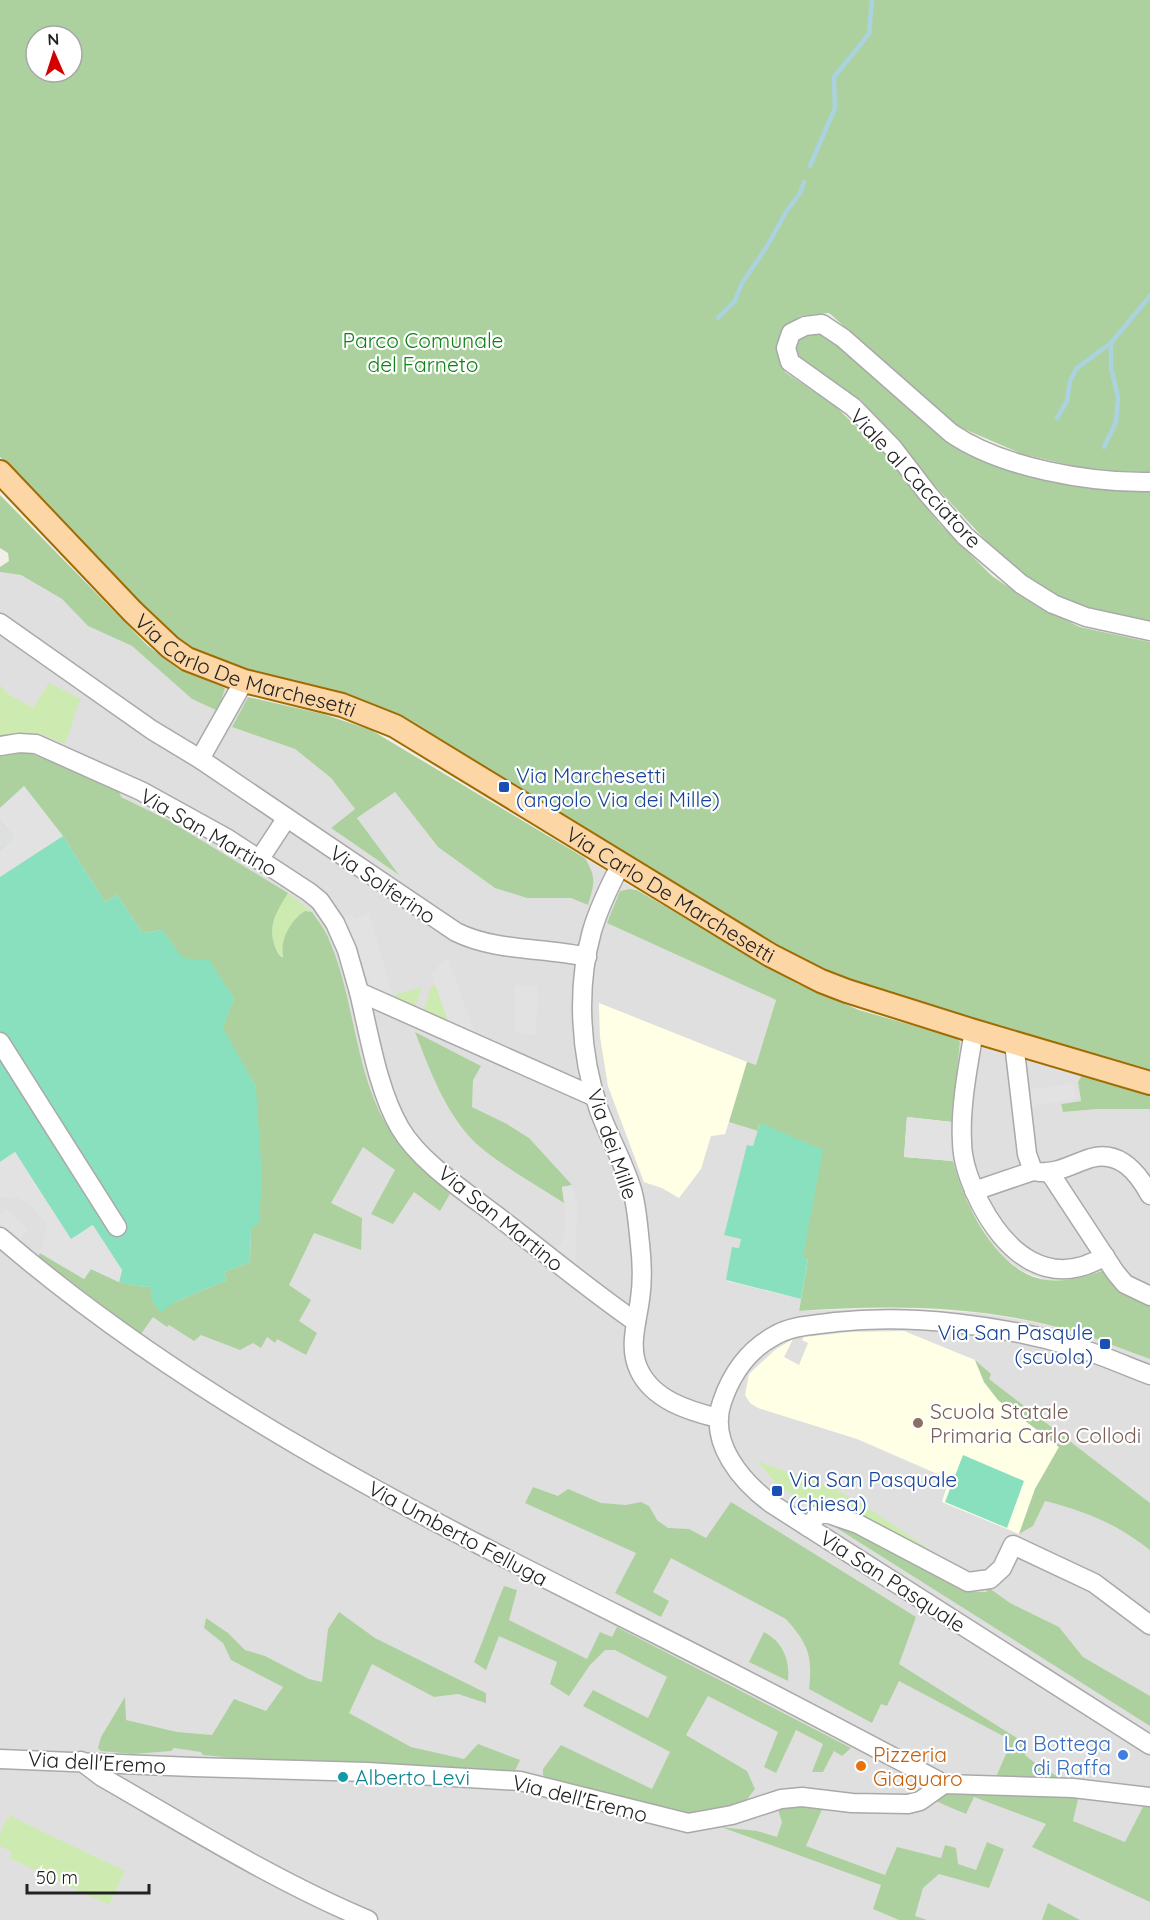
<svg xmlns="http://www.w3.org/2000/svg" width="1150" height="1920" font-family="Quicksand,sans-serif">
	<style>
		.residential { fill: #e0dfdf }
		.education { fill: #ffffe5 }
		.grass { fill: #cdebb0 }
		.forest { fill: #add19e; fill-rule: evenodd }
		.pitch { fill: #88e0be }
		.parking { fill: #e2e2e2 }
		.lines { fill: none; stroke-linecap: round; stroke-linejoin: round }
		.stream { stroke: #aad3df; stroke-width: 4.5 }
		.minor-casing { stroke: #a9a9a9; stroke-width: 21 }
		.major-casing { stroke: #a06b00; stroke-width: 26 }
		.minor { stroke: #fff; stroke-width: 18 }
		.major { stroke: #fcd6a4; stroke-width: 22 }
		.transit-dot { fill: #1a4fb4; stroke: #fff; stroke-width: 2 }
		.education-dot { fill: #8d6e63; stroke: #fff; stroke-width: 2 }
		.shop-dot { fill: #3f7fe0; stroke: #fff; stroke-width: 2 }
		.food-dot { fill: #e8710a; stroke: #fff; stroke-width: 2 }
		.culture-dot { fill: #0f9aa8; stroke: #fff; stroke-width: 2 }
		.labels { text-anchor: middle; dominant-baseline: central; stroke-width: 4.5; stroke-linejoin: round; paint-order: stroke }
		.park-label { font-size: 21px; fill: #0c8416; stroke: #fff }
		.street-label { font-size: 21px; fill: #222; stroke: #fff }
		.transit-label { font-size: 21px; fill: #164399; stroke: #fff; text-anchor: start }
		.education-label { font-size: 21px; fill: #785e54; stroke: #fff; text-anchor: start }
		.shop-label { font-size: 21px; fill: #366cbe; stroke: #fff; text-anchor: end }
		.food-label { font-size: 21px; fill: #c56008; stroke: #fff; text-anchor: start }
		.culture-label { font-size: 21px; fill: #0d838f; stroke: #fff; text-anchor: start }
	</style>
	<rect width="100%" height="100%" fill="#f2efe9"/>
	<g class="residential">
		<polygon points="0,572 21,575 62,599 88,626 132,646 192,699 217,710 225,688 248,697 232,727 295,749 331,778 355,809 331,828 397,874 357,818 395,792 438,847 527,898 571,898 591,869 585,858 637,890 629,889 620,891 608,923 776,1000 756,1066 599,1003 600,1036 608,1086 644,1182 662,1188 676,1195 711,1136 725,1134 729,1122 758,1131 753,1146 748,1145 724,1234 741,1239 739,1248 733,1247 726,1281 801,1299 799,1311 896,1308 979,1313 1029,1321 1080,1333 1150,1359 1150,1920 0,1920"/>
		<polygon points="953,1035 1082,1075 1078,1082 1081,1101 1061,1104 1063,1112 1098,1109 1150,1109 1150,1305 1138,1302 1117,1290 1102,1271 1079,1279 1046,1280 1022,1271 1003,1257 992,1245 958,1181 953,1161 952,1122 960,1042"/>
	</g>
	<g class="education">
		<polygon points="599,1003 747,1062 725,1134 711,1136 701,1169 679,1198 662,1188 644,1182 608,1086 600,1036"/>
		<polygon points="904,1331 975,1360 984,1382 998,1400 1059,1447 1035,1489 1019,1534 942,1502 949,1479 857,1439 758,1408 750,1403 745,1395 749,1374 776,1349 793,1339 784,1357 799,1365 808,1343 802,1340 804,1337 850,1332"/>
	</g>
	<g class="grass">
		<polygon points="49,683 81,699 73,717 74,719 65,744 36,733 0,736 0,685 8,694 33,708"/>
		<path d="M 288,893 L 312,912 L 305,911 L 300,914 L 284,958 C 272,951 268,931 273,918 C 276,909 283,901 288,893 Z"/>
		<polygon points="436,984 449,1024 423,1013 430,989"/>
		<polygon points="422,987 414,1010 395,1001 394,995"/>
		<polygon points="757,1461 831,1487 864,1505 936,1554 934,1557 829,1504 822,1504 813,1510 778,1485"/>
		<path d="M 14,1814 L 14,1818 L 125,1871 L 109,1905 L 9,1858 L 12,1852 L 0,1846 C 0,1832 1,1822 14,1814 Z"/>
	</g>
	<g class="forest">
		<path d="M 0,0 L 1150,0 L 1150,472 L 1095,471 L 1022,454 L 957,426 L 829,313 L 800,316 L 781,337 L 778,357 L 785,372 L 835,406 L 887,456 L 939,523 L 992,576 L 1035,605 L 1080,627 L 1150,642 L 1150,1075 L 844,979 L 791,956 L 516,789 L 263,677 L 194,651 L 173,636 L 0,457 ZM 36,36 L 72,36 L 72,72 L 36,72 Z"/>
		<polygon points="819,333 837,341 948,439 1150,489 1150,622 1077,606 1037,586 989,544 922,472 861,400 811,367 795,352 800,337"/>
		<polygon points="0,495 147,645 178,669 225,688 218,711 192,699 132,646 88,626 62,599 21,575 0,572 0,567 9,561 8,553 0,548"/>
		<path d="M 248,697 L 323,714 L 371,730 L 585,858 C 597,878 594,884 588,905 L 571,898 L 527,898 L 495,888 L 438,847 L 395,792 L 357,818 L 399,875 L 331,828 L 355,809 L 331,778 L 295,749 L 232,727 Z"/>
		<path d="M 17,753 L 30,753 L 57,764 L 70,765 L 117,786 L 121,797 L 168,820 L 288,893 C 277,911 267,925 275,947 C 277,952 278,955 283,958 C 283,954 282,948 283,943 C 285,931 295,917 305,911 L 312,912 C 317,919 323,927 327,935 C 353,991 353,1055 379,1111 C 395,1145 423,1168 450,1194 L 440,1211 L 414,1192 L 393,1224 L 371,1214 L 395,1170 L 363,1147 L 331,1203 L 362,1218 L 361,1250 L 314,1233 L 289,1285 L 311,1300 L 299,1321 L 317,1333 L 306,1355 L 277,1339 L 275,1343 L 267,1337 L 261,1348 L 253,1343 L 240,1350 L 201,1335 L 194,1341 L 169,1325 L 167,1327 L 153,1317 L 141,1334 L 38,1257 L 40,1253 L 84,1279 L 91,1269 L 119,1282 L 137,1286 L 151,1287 L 175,1302 L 227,1280 L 224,1272 L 250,1262 L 256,1087 L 222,1028 L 234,998 L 183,959 L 162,930 L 143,933 L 117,895 L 105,902 L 63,836 L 24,786 L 0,808 L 0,756 Z"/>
		<path d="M 629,889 L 637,890 L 798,984 L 859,1010 L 957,1038 L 960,1042 L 952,1122 L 907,1117 L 904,1157 L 953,1161 C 964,1204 998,1275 1047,1280 C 1066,1282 1085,1277 1102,1271 C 1117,1289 1127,1299 1150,1305 L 1150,1359 C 1127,1351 1104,1341 1081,1334 C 991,1305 892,1304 799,1311 L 808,1259 L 803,1258 L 759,1124 L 758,1131 L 729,1122 L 747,1062 L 756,1065 L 776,1000 L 607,923 L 620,891 Z"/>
		<path d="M 415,1032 L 481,1066 L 473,1080 L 472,1107 L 507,1124 L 529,1138 L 572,1185 L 562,1187 L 564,1203 C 537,1185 487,1158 467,1134 C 442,1104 429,1068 415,1032 Z"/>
		<polygon points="1082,1075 1150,1096 1150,1109 1098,1109 1063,1112 1061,1104 1081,1101 1078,1082"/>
		<path d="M 975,1360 L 991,1374 L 989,1379 L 1150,1503 L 1150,1550 C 1115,1523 1087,1512 1045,1501 L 1033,1526 L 1019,1534 L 1035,1489 L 1059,1447 L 998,1400 L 984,1382 Z"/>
		<path d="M 533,1487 L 558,1496 L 568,1489 L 601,1503 L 626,1505 L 641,1502 L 649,1506 L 657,1520 L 668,1528 L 689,1529 L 706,1538 L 731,1502 L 916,1617 L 899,1664 L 1028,1745 L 1025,1755 L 1039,1766 L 1066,1781 L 996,1777 L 1009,1747 L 1005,1737 L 899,1681 L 887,1706 L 881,1704 L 872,1723 L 809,1689 C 813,1656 808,1644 786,1619 L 671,1558 L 653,1592 L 669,1601 L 661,1617 L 615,1593 L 636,1553 L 525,1503 Z"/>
		<polygon points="832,1525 838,1525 971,1592 986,1592 989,1588 1010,1603 1059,1627 1083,1657 1150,1696 1150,1726"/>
		<path d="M 504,1586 L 517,1590 L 509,1620 L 587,1659 L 600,1632 L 612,1637 L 617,1627 L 851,1748 L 842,1756 L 834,1751 L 823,1772 L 812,1772 L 823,1744 L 796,1730 L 776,1773 L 764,1767 L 778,1732 L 708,1696 L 686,1735 L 747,1771 L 755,1789 L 744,1803 L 699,1817 L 551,1782 L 543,1775 L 543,1769 L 561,1745 L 652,1789 L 670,1752 L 583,1706 L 593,1690 L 648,1718 L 667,1677 L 615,1650 L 605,1650 L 590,1665 L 569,1696 L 550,1684 L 557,1662 L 499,1636 L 486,1670 L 474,1662 C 485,1637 493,1611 504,1586 Z"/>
		<path d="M 339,1612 L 375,1638 L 486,1693 L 486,1703 L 458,1694 L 434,1697 L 372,1664 L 349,1713 L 411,1747 L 464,1759 L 478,1744 L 520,1760 L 514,1773 C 411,1763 306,1766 203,1755 L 201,1752 L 174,1748 L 171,1751 L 133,1754 L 101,1751 L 98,1748 L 101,1737 L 125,1697 L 126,1720 L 177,1732 L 212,1735 L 234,1699 L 266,1711 L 283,1687 L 231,1660 L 223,1643 L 204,1628 L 206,1618 L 228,1633 L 245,1650 L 265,1656 L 309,1679 L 322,1682 L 328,1629 Z"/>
		<path d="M 764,1632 C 783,1642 790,1660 788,1681 L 749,1662 Z"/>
		<polygon points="950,1790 1079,1795 1073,1821 1125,1842 1145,1803 1150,1803 1150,1902 1032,1847 1046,1824 974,1797 966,1814 933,1800"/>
		<polygon points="815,1805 823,1807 806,1846 885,1875 897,1847 941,1858 945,1845 956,1848 958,1864 976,1870 987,1842 1004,1849 989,1888 939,1874 923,1888 915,1916 927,1920 899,1920 873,1909 881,1885 721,1827 757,1831 777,1837 782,1822 777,1807"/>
		<polygon points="1048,1903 1080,1920 1042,1920"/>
	</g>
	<g class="pitch">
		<polygon points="24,786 63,836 105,902 117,895 143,933 162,930 183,958 209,960 234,998 223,1028 256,1087 262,1179 259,1223 251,1228 250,1262 224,1272 227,1280 175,1302 161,1312 151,1300 151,1287 137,1286 119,1282 122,1270 92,1225 71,1240 15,1152 0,1162 0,850 14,837 0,821 0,808"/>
		<polygon points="760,1123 823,1150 803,1257 808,1259 801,1299 726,1280 732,1247 739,1248 741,1239 724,1235 747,1145 753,1146"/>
		<polygon points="963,1455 1024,1481 1007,1528 945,1502"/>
	</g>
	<g class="parking">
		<polygon points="24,786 63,836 0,877 0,850 14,837 0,821 0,808"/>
		<polygon points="369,913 392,993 380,993 370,984 341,918 352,914 355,919"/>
		<polygon points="448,959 477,1038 449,1024 432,975 441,962"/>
		<polygon points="515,985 538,986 536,1035 515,1033"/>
		<polygon points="1073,1083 1076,1099 1021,1108 1020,1091"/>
		<polygon points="907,1117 952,1122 953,1161 904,1157"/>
		<polygon points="15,1152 71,1239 93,1225 122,1270 119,1282 91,1269 84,1279 40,1253 47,1224 27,1202 18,1198 0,1197 0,1162"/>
		<polygon points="572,1185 577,1204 576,1264 556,1249 562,1242 565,1231 566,1214 562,1187"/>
		<polygon points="6,1209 28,1229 20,1240 0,1222 0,1215"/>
	</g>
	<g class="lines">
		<g class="stream">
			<polyline points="810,166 835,108 834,77 869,34 872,0"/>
			<polyline points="718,318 735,301 742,283 766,248 786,212 800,193 804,182"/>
			<polyline points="1057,418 1067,401 1070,381 1077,368 1111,343 1150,296"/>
			<polyline points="1104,447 1116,422 1118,397 1111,368 1111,343"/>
		</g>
		<defs>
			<g id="minor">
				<path d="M 1150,482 C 1090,483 1002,468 951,433 L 843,338 L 822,324 L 805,326 L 791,333 L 786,348 L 790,362 L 853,407 L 892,447 L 928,494 L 965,536 L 1021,584 L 1053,604 L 1086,617 L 1150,631"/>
				<path d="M 0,623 L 152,730 L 200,759 L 456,932 C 497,952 543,947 587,957"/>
				<polyline points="0,746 19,743 36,744 141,791 228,839 309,892 320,901 335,923 347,950 359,992 595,1097"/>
				<polyline points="200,759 244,681"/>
				<polyline points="259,860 286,819"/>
				<path d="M 621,864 C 610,885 599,907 592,931 C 576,988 580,1054 599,1110 C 609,1137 624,1163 632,1190 C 637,1207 638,1226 640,1244 C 642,1262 643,1280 640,1299 C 637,1323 628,1347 639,1370 C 653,1400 689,1411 718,1418"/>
				<path d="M 359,992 C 369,1034 378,1091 400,1128 C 421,1164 472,1196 505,1222 C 549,1256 591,1291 636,1322"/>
				<path d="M 974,1031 C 968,1066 960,1107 962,1141 C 962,1163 971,1184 980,1203 C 1006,1253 1049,1290 1105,1256"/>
				<polyline points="0,1042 117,1227"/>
				<path d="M 1014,1043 L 1027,1154 L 1033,1171 C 1055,1176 1071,1164 1091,1158 C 1120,1150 1138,1173 1150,1195"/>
				<polyline points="1050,1173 1115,1272 1125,1284 1150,1296"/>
				<polyline points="974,1191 1033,1171"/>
				<path d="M 0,1237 C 186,1397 404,1508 622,1617 C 730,1671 837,1727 944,1784"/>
				<path d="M 1150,1375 C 1126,1366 1102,1355 1078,1348 C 1004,1325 912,1314 836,1322 C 816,1325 792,1325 774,1336 C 748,1350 731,1375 722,1402 C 708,1443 742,1482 772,1504 L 1150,1745"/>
				<polyline points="808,1527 818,1515 825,1513 832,1515 858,1524 968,1582 990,1579 1002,1568 1013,1545 1094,1583 1150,1625"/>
				<polyline points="0,1759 193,1767 367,1772 520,1781 688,1823 732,1815 781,1799 802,1797 852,1803 908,1804 920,1801 944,1784 1073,1788 1150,1797"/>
				<path d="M 81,1761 L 102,1777 C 189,1827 275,1881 368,1920"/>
			</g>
			<g id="major">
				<path id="s1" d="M 0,472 L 133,612 L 170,647 L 187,659 L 244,681 L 342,705 L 395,726 L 770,955 L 821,981 L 847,991 L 974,1031 L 1150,1083"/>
			</g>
		</defs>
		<use href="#minor" class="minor-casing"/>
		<use href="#major" class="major-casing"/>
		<use href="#minor" class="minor"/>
		<use href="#major" class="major"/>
	</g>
	<g class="transit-dot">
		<rect x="498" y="781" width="12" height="12" rx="3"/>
		<rect x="1099" y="1338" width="12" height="12" rx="3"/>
		<rect x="771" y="1485" width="12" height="12" rx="3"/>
	</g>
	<circle class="education-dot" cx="918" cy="1423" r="6"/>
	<circle class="shop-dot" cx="1123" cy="1755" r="6"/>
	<circle class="food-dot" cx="861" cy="1766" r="6"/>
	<circle class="culture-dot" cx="343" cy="1777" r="6"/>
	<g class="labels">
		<g class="park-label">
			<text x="423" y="340">Parco Comunale<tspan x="423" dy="24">del Farneto</tspan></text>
		</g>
		<g class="street-label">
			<text transform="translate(916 478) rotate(47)">Viale al Cacciatore</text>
			<text stroke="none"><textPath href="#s1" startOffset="321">Via Carlo De Marchesetti</textPath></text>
			<text transform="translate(209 832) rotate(30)">Via San Martino</text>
			<text transform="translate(383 884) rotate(34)">Via Solferino</text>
			<text stroke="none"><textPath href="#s1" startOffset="807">Via Carlo De Marchesetti</textPath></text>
			<text transform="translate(613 1144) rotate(71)">Via dei Mille</text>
			<text transform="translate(501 1218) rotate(39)">Via San Martino</text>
			<text transform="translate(458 1533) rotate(28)">Via Umberto Felluga</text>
			<text transform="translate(893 1581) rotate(33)">Via San Pasquale</text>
			<text transform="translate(97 1762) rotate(3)">Via dell'Eremo</text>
			<text transform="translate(580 1798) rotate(14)">Via dell'Eremo</text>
		</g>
		<g class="transit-label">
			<text x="516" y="775">Via Marchesetti<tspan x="516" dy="24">(angolo Via dei Mille)</tspan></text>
			<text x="1093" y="1332" text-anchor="end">Via San Pasqule<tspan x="1093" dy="24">(scuola)</tspan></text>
			<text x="789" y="1479">Via San Pasquale<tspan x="789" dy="24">(chiesa)</tspan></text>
		</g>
		<g class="education-label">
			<text x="930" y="1411">Scuola Statale<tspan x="930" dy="24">Primaria Carlo Collodi</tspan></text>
		</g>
		<g class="shop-label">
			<text x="1111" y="1743">La Bottega<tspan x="1111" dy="24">di Raffa</tspan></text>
		</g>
		<g class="food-label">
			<text x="873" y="1754">Pizzeria<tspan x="873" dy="24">Giaguaro</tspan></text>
		</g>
		<g class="culture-label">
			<text x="355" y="1777">Alberto Levi</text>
		</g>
	</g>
	<g transform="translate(54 54) rotate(357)"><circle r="28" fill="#ffffff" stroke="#a7a7a7" stroke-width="1.5"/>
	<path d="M0-4.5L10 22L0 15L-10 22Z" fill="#d40000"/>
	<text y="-9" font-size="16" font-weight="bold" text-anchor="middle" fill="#222222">N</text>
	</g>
	<path d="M27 1884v9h122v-9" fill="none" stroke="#222222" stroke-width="3"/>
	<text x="36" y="1884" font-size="18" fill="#222222" stroke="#ffffff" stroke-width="4.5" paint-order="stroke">50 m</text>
</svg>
